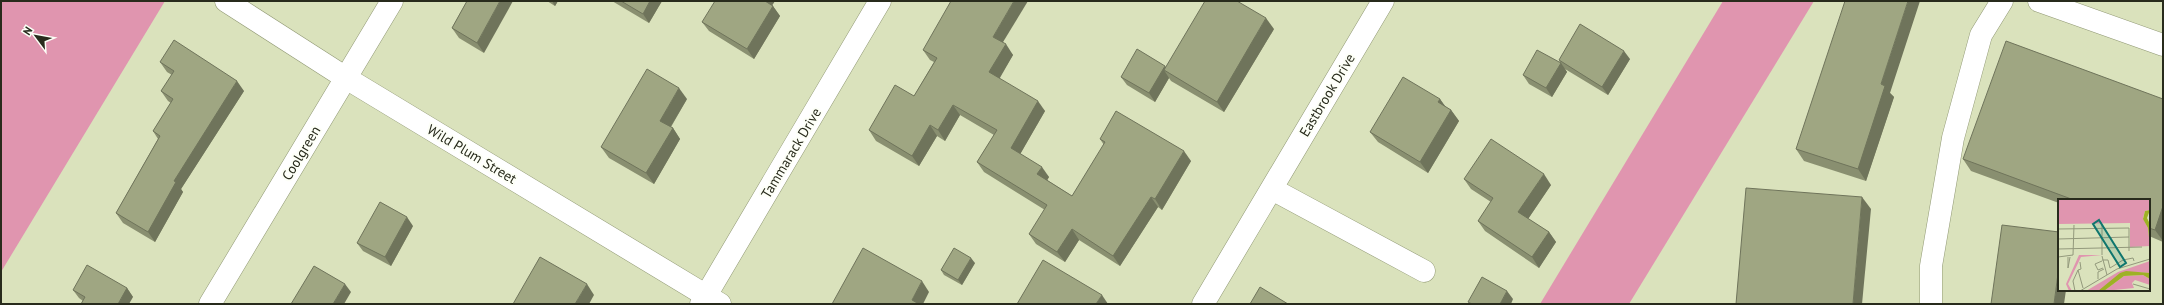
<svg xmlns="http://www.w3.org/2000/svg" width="2164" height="305" font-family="'PT Sans',sans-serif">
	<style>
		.green { fill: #e095af }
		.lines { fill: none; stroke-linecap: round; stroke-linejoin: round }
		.minor-casing { stroke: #919975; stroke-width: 23 }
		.minor { stroke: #fff; stroke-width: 22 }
		.wall { fill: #898f70 }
		.shaded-wall { fill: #6f745b }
		.building { fill: #9fa682; stroke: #6f745b }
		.labels { text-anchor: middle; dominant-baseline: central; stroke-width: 4; stroke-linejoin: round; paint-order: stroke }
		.street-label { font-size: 14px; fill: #282b1c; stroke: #fdfff7 }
		.inset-road { fill: none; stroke: #93997c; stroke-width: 1 }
		.view { fill: #0f766e; fill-opacity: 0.15; stroke: #0f766e; stroke-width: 2 }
		.inset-edge { fill: none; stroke: #282b1c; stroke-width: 2 }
	</style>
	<rect width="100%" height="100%" fill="#dae2bc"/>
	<g class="green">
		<polygon points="1,1 165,1 1,272"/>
		<polygon points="1723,1 1814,1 1629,304 1540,304"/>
	</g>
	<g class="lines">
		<defs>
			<g id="minor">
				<polyline points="226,1 346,78 720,304"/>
				<polyline points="2039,1 2163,45"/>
				<polyline points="1272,189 1424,271"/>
				<polyline points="210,304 392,1"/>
				<polyline points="701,304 880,1"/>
				<polyline points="1203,304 1383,1"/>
				<polyline points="1931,304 1931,266 1953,138 1981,35 2002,1"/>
			</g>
		</defs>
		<use href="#minor" class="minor-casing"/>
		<use href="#minor" class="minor"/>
	</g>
	<g class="wall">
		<polygon points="467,1 484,53 459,38 452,28"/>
		<polygon points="547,1 558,1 555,6"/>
		<polygon points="612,1 662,1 649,23"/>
		<polygon points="775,1 772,5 780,16 754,59 709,31 702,22"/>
		<polygon points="1274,29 1224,112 1171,81 1169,78 1155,102 1127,85 1121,77 1166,67"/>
		<polygon points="1003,43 1013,55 999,78 1045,111 1020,154 1049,177 1047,180 1072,196 1104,145 1100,139 1191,161 1162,210 1158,207 1120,266 1079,240 1065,262 1036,244 1029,234 1045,210 984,172 977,162 994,135 960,115 945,141 937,136 919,166 876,141 869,130 914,96 934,62 930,60 923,50"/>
		<polygon points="1630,59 1608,95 1565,69 1567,72 1552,97 1529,84 1523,75 1560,63 1559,60"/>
		<polygon points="160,62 244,91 181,189 183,192 155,242 123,223 116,213 158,139 153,131 171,103 168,101 161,91 172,75 167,72"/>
		<polygon points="1890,93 1894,97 1866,181 1804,161 1796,149"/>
		<polygon points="687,99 671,127 673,128 680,139 654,184 609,158 601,147"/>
		<polygon points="1440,99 1445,107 1451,110 1459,121 1428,173 1378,142 1370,132"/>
		<polygon points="2163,99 2163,242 2149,236 2149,200 2059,200 2059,203 1971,171 1963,159"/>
		<polygon points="1464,179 1551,185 1528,219 1549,232 1556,242 1539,268 1485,231 1478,221 1491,202 1471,189"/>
		<polygon points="413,226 391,266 363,251 357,243"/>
		<polygon points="975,263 962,285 944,275 941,270"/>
		<polygon points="127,288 133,297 83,301 79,298 73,290"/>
	</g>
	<g class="shaded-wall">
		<polygon points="500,1 513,1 484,53 477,43"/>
		<polygon points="552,1 558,1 555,6"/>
		<polygon points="650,1 662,1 649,23 643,14"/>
		<polygon points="763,1 775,1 769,10"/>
		<polygon points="1014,1 1028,1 1000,47 993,37"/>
		<polygon points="1908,1 1920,1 1890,93 1894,97 1866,181 1858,169 1881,84"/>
		<polygon points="773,6 780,16 754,59 747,49"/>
		<polygon points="1266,18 1274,29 1224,112 1217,102"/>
		<polygon points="1006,44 1013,55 997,83 989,72"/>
		<polygon points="1624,51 1630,59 1608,95 1602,87"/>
		<polygon points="1561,63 1567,72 1552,97 1546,88"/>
		<polygon points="1165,66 1171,74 1164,70 1169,78 1155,102 1149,93"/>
		<polygon points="237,81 244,91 181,189 183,192 155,242 148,232 174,181"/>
		<polygon points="679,88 687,99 668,131 660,121"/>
		<polygon points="1440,99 1448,110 1438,102"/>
		<polygon points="1038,101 1045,111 1018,158 1011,148"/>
		<polygon points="953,105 960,115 945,141 938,130"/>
		<polygon points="1451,110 1459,121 1428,173 1420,162"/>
		<polygon points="930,125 937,136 919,166 912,156"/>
		<polygon points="673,128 680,139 654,184 646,173"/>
		<polygon points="1184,151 1191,161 1162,210 1155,199"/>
		<polygon points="1042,167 1049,177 1045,184 1037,174"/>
		<polygon points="1544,174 1551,185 1526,222 1518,212"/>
		<polygon points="1151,197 1158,207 1120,266 1113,256"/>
		<polygon points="1862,197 1871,209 1862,304 1853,304"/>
		<polygon points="2163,206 2163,241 2155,230"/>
		<polygon points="407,217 413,226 391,266 385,257"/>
		<polygon points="1072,229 1079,240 1065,262 1057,252"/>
		<polygon points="1549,232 1556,242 1539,268 1532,257"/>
		<polygon points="971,258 975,263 962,285 958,280"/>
		<polygon points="2059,266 2059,290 2066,290 2064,304 2054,304"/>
		<polygon points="922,281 929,292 923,304 915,304 912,300"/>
		<polygon points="345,284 351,292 344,304 333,304"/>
		<polygon points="587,284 594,295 589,304 575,304"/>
		<polygon points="127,288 133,297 129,304 118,304"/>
		<polygon points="1507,291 1513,299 1511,304 1500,304"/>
		<polygon points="1102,295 1108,304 1096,304"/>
	</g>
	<g class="building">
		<polygon points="467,1 500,1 477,43 452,28"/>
		<polygon points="621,1 650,1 643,14"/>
		<polygon points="715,1 765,1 773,6 747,49 702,22"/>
		<polygon points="951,1 1014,1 993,37 1006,44 989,72 1038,101 1011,148 1042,167 1037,174 1072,196 1105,142 1100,139 1116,111 1184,151 1155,199 1151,197 1113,256 1072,229 1057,252 1029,234 1047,205 977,162 997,130 953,105 938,130 930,125 912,156 869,130 895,85 914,96 937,58 923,50"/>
		<polygon points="1205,1 1237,1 1266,18 1217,102 1164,70"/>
		<polygon points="1845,1 1908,1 1881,84 1885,86 1858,169 1796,149"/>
		<polygon points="1580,24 1624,51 1602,87 1559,60"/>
		<polygon points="174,40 237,81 174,181 176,182 148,232 116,213 160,136 153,131 173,99 161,91 174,71 160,62"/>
		<polygon points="2006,41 2163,99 2163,206 2155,230 2149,228 2149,200 2074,200 1963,159"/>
		<polygon points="1137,49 1165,66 1149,93 1121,77"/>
		<polygon points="1537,50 1561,63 1546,88 1523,75"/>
		<polygon points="647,69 679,88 660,121 673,128 646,173 601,147"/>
		<polygon points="1403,77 1440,99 1438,102 1451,110 1420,162 1370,132"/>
		<polygon points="1491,139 1544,174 1518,212 1549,232 1532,257 1478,221 1493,198 1464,179"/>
		<polygon points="1746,188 1862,197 1853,304 1736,304"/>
		<polygon points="380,202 407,217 385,257 357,243"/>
		<polygon points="2002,225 2059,232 2059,266 2054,304 1991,304"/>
		<polygon points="863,248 922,281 912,300 919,304 832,304"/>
		<polygon points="954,248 971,258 958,280 941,270"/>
		<polygon points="540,257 587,284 575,304 513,304"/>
		<polygon points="1043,260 1102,295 1096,304 1017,304"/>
		<polygon points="87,265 127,288 118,304 81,304 85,297 73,290"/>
		<polygon points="314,266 345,284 333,304 291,304"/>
		<polygon points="1482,277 1507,291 1500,304 1472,304 1468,302"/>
		<polygon points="1260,287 1288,304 1250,304"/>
	</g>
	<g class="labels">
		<g class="street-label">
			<text transform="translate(1327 95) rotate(-59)">Eastbrook Drive</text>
			<text transform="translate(301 153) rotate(-59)">Coolgreen</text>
			<text transform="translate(791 153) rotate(-59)">Tammarack Drive</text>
			<text transform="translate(472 154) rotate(31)">Wild Plum Street</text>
		</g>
	</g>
	<g transform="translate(2058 199)">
		<rect width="92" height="92" fill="#dae2bc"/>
		<path d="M 0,0 L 92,0 L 92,11 L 87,12 L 85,19 L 90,29 L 92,47 L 72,48 L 72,24 L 0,25 ZM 21,56 L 44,56 L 23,58 L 10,85 L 14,92 L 11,92 L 8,85 ZM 92,62 L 92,74 L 66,73 L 43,91 L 28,92 L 60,73 ZM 85,76 L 92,80 L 92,86 L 77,81 L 74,84 L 76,89 L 46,92 L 66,77 Z" fill="#e095af"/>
		<path d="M 92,11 L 89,19 L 92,25 L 92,48 L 90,29 L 85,20 L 87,12 ZM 68,72 L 92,74 L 92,80 L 85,76 L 66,77 L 46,92 L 40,92 L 62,74 Z" fill="#9eb125"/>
		<path class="inset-road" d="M 44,25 L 44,56M 0,30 L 71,29 L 71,52M 0,40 L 71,38M 0,50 L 84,48M 44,57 L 49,76M 0,58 L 15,56 L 16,26M 10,58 L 10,69 L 12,58M 44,61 L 50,61 L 52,69 L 65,61 L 75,59 L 76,62M 44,62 L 37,65 L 40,71 L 45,69M 22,63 L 23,70 L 20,71 L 25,89M 40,80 L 40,73 L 46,70M 75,85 L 92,90M 17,92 L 15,82 L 20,71M 22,92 L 59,70 L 92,60"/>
		<path class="view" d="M 41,21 L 68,64 L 62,68 L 35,25 Z"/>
		<rect width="92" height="92" class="inset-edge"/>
	</g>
	<rect width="2164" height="305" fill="none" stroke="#282b1c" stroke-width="4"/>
	<g transform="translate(36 36) rotate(302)" stroke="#fdfff7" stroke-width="3" paint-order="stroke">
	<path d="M0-3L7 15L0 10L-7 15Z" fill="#282b1c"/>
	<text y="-6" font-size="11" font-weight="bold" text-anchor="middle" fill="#282b1c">N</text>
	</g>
</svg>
